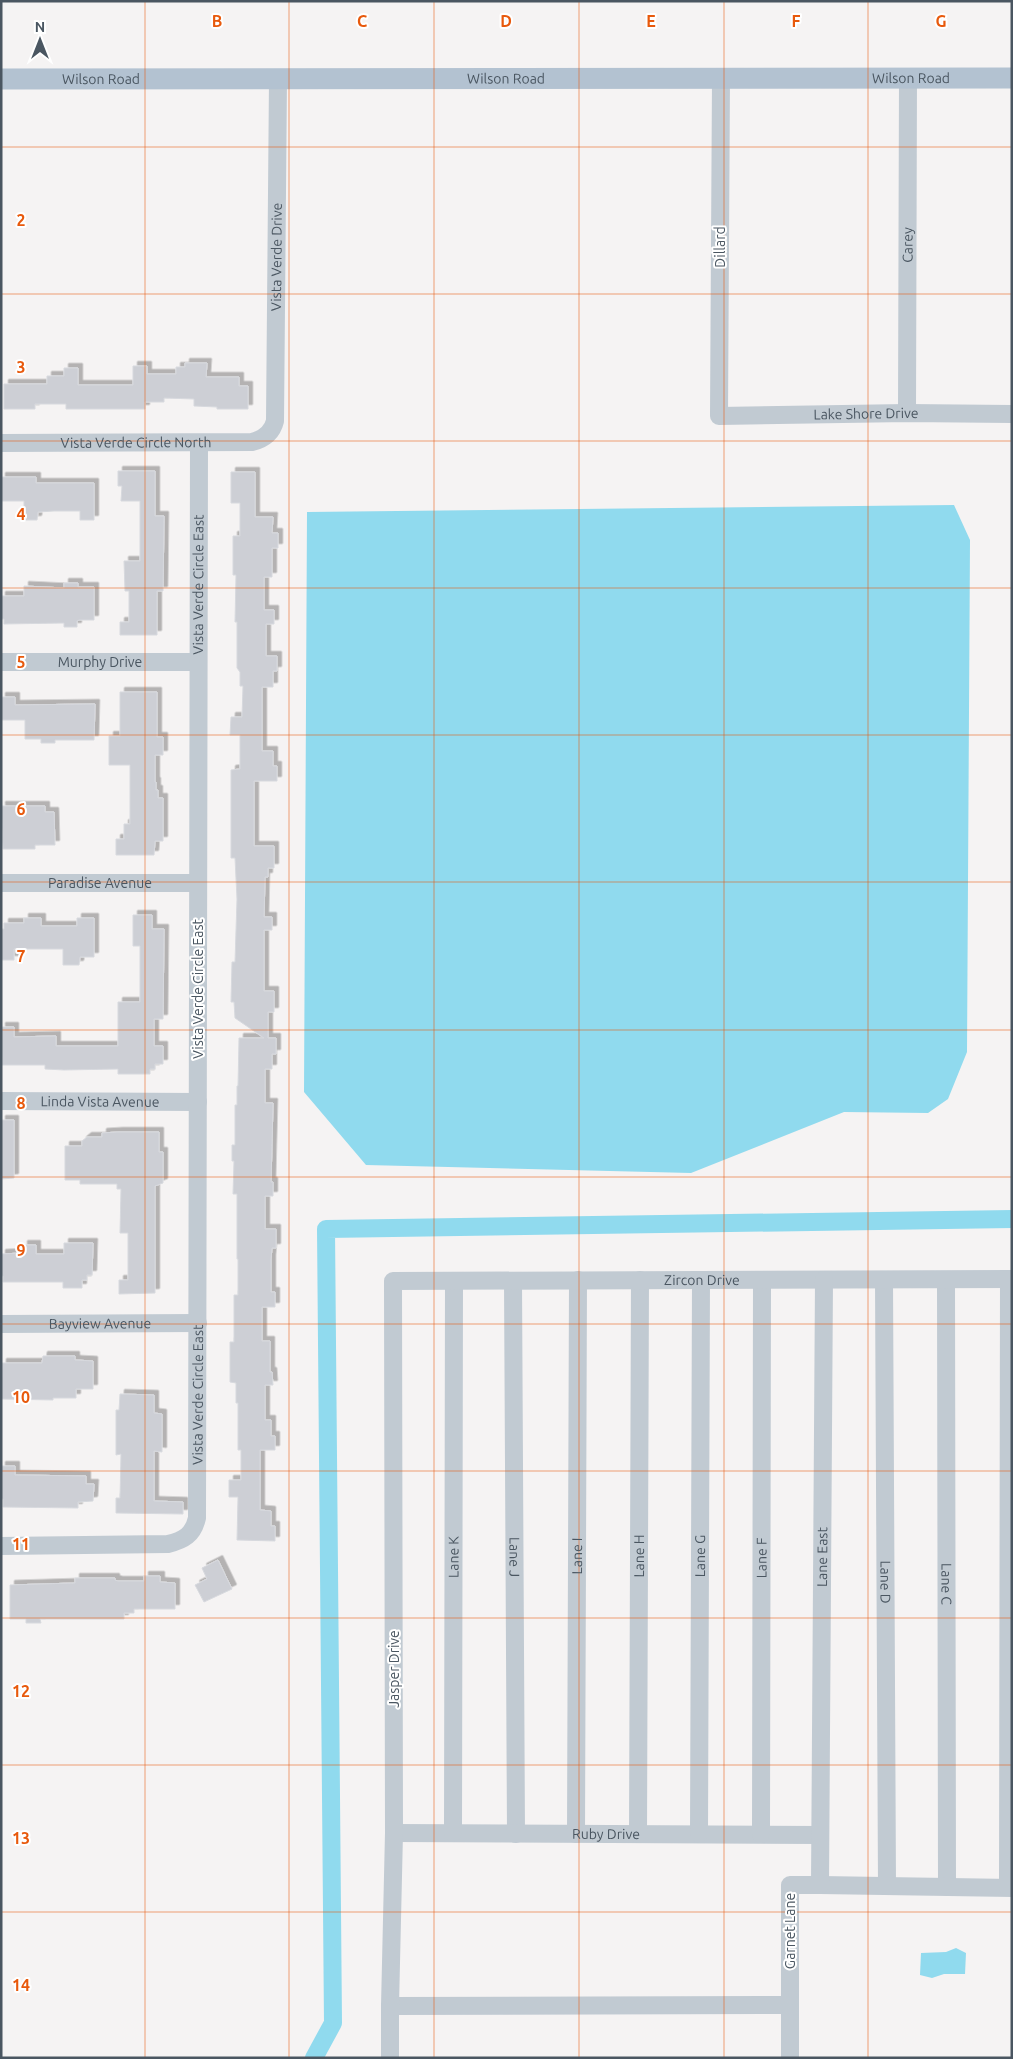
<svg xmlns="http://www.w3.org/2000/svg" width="1013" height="2059" font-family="Ubuntu,sans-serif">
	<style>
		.water { fill: #90daee }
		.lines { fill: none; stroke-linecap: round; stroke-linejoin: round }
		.canal { stroke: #90daee; stroke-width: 18 }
		.building { fill: #cdcfd5; stroke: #d7d9de; filter: url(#shadow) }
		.minor { stroke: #c1cad2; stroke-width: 18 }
		.major { stroke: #b3c2d1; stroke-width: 21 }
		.grid { fill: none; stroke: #e8590c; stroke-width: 1; stroke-opacity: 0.55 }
		.labels { text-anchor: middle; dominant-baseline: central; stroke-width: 4; stroke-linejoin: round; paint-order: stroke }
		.street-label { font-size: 14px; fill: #4a5661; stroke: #fff }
		.grid-label { font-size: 16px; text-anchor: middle; font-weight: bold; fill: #e8590c; stroke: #fff; stroke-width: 4; stroke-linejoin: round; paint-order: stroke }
	</style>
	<defs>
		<filter id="shadow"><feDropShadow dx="4.5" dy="-4.5" stdDeviation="0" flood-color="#0004"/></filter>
	</defs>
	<rect width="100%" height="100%" fill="#f5f3f3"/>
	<g class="water">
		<polygon points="954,505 970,540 967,1052 948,1099 928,1113 844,1112 691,1173 366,1165 304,1092 307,512"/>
		<polygon points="956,1948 966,1953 965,1974 944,1974 932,1978 920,1975 921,1953 946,1952"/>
	</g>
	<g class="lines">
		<polyline class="canal" points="314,2058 333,2023 326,1229 1012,1219"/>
	</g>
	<g class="building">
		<polygon points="185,363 207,363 206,377 239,377 239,386 248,386 248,409 217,409 217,407 194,406 194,399 164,398 164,402 145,402 145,409 66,409 66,404 35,404 35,409 4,409 4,384 47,384 47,376 64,376 64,368 78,368 78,385 133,385 133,366 147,366 147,374 176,374 176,367 185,367"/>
		<polygon points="118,471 155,471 155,516 164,516 163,591 157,591 157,635 120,635 120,622 129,622 129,591 125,591 124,561 140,561 140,501 121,501 122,486 118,486"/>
		<polygon points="231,472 255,472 255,517 273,517 272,533 278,533 278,548 272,548 272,577 264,577 264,610 274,610 274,624 266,624 266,656 277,656 277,671 273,671 273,687 262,687 262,751 273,751 273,766 277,766 277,781 254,781 254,846 274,846 274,868 268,868 268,877 265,877 264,917 272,917 272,930 264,930 264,991 274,991 274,1012 268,1012 268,1038 276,1038 276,1054 272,1054 272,1069 265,1069 265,1103 273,1103 271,1182 273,1182 273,1196 265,1196 265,1229 276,1229 276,1248 272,1248 271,1259 271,1292 275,1292 275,1307 262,1307 262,1341 270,1341 270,1372 272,1372 273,1385 265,1385 265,1420 271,1420 271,1436 275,1436 275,1450 260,1450 260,1510 271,1511 271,1526 275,1526 275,1541 237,1540 238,1497 229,1497 229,1480 241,1480 241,1450 238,1450 238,1403 236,1403 236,1383 230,1382 230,1342 234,1342 234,1295 238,1295 238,1259 237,1259 237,1194 233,1194 234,1161 232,1161 232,1145 235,1145 235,1105 237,1105 237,1086 238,1086 239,1038 264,1038 235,1018 234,1002 231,1002 232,962 235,962 237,899 235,858 231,858 231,770 240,769 240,735 230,735 231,717 242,717 243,686 240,686 240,672 237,668 237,622 235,622 236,575 233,575 233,536 240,536 240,503 231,503"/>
		<polygon points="1,477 36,477 36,483 94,483 94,520 80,520 80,511 54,511 38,512 37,520 24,520 24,501 1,501"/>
		<polygon points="64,583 78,583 78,587 94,587 94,620 79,620 77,621 77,627 64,627 64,623 4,624 4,619 1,619 1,596 24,596 24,586 64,588"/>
		<polygon points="120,692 157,692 157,737 163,737 163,755 155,755 155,782 156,782 156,790 158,790 158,798 163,798 163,841 155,841 154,855 116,855 116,839 124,839 124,824 130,824 130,765 109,765 109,736 120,736"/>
		<polygon points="1,697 15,697 15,705 95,704 94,740 55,740 55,743 41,743 41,739 25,739 25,720 1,720"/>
		<polygon points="1,806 45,806 45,812 54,812 55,845 35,845 35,849 3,849"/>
		<polygon points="133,915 152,915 152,929 164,929 163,1019 154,1019 154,1046 163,1046 163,1064 155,1064 155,1069 150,1069 150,1074 118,1074 118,1069 64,1070 45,1069 45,1065 2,1065 1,1027 14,1027 14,1037 56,1036 56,1046 118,1046 118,1002 140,1002 140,946 133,946"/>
		<polygon points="24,918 41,918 41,926 77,926 77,918 94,918 94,957 80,957 79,965 63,965 63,949 14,949 14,960 1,960 1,929 4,929 4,923 24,923"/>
		<polygon points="1,1120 14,1120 14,1178 1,1179"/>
		<polygon points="118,1132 159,1132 159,1152 163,1152 163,1183 155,1186 155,1293 119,1294 119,1280 128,1280 128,1233 120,1233 121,1189 117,1189 117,1184 80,1184 80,1180 65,1180 65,1146 82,1146 82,1141 87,1137 102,1137 102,1133"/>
		<polygon points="64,1243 93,1243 92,1275 87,1275 87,1280 82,1280 82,1288 63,1288 63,1282 3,1282 3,1276 1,1276 1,1254 23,1253 23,1245 36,1245 36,1254 64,1254"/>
		<polygon points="43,1356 75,1356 75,1360 93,1361 93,1389 76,1389 76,1398 53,1398 53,1400 1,1399 2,1363 42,1363"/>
		<polygon points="120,1394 154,1395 154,1413 162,1414 162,1452 154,1451 154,1501 183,1502 183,1514 116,1513 116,1498 120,1498 121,1454 116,1455 116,1410 119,1410"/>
		<polygon points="1,1466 15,1466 15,1475 86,1476 86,1484 94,1484 93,1501 78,1502 78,1508 3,1507 3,1499 1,1499"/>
		<polygon points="218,1560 232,1589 204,1602 195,1585 207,1579 202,1568"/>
		<polygon points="144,1576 160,1576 160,1582 175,1583 175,1609 134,1609 134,1613 124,1613 124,1619 40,1619 41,1623 26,1623 26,1619 10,1619 10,1585 75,1583 75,1578 115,1578 115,1580 118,1581 144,1581"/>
	</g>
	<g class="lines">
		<g class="minor">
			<path id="s1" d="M 721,78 L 719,416 L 907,413 L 1012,414"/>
			<path id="s2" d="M 907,413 L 908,78"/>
			<path id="s3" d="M 1,443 L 252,442 C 264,439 272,433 275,421 L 278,79"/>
			<path id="s4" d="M 1,662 L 197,662"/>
			<path id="s5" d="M 1,883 L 198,883"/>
			<path id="s6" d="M 1,1101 L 198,1102"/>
			<path id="s7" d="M 884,1280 L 887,1886"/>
			<path id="s8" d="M 946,1280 L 947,1887"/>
			<path id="s9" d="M 513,1281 L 516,1834"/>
			<path id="s10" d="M 1,1324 L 198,1323"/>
			<path id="s11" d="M 1,1546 L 168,1544 C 184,1540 193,1535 197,1518 C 200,1160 196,801 199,443"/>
			<path id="s12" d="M 394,1833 L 820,1835"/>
			<path id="s13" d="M 453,1833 L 454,1281"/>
			<path id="s14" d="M 576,1834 L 578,1280"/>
			<path id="s15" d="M 638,1834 L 640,1280"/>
			<path id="s16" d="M 699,1834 L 701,1280"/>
			<path id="s17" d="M 761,1834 L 762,1280"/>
			<polyline points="820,1885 1012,1888"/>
			<polyline points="1008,1887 1009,1279"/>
			<polyline points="390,2006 790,2005"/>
			<path id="s18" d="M 390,2058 L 390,2006 L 394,1833 L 393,1281 L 1012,1279"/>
			<path id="s19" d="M 790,2058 L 790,1885 L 820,1885 L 824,1280"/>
		</g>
		<path class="major" id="s20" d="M 1,79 L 1012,78"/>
	</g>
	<path class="grid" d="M 145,1 L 145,2058M 289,1 L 289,2058M 434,1 L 434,2058M 579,1 L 579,2058M 724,1 L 724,2058M 868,1 L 868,2058M 1,147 L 1012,147M 1,294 L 1012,294M 1,441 L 1012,441M 1,588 L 1012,588M 1,735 L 1012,735M 1,882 L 1012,882M 1,1030 L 1012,1030M 1,1177 L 1012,1177M 1,1324 L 1012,1324M 1,1471 L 1012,1471M 1,1618 L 1012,1618M 1,1765 L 1012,1765M 1,1912 L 1012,1912"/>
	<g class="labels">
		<g class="street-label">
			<text stroke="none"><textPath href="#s20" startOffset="910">Wilson Road</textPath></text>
			<text stroke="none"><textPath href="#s20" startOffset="100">Wilson Road</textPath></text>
			<text stroke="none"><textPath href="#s20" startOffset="505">Wilson Road</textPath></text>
			<text stroke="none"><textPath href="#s2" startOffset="168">Carey</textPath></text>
			<text transform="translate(720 247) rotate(-90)">Dillard</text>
			<text stroke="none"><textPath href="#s3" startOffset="448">Vista Verde Drive</textPath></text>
			<text stroke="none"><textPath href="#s1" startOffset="485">Lake Shore Drive</textPath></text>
			<text stroke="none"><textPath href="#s3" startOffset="135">Vista Verde Circle North</textPath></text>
			<text stroke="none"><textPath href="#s11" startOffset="1142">Vista Verde Circle East</textPath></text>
			<text stroke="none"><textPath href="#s4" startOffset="99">Murphy Drive</textPath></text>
			<text stroke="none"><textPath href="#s5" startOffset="99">Paradise Avenue</textPath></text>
			<text transform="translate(198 989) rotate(-90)">Vista Verde Circle East</text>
			<text stroke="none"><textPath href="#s6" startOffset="99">Linda Vista Avenue</textPath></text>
			<text stroke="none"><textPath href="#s18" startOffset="1086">Zircon Drive</textPath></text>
			<text stroke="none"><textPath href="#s10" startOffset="99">Bayview Avenue</textPath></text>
			<text stroke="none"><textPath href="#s11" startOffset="332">Vista Verde Circle East</textPath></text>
			<text stroke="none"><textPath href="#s13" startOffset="276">Lane K</textPath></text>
			<text stroke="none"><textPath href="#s9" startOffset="276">Lane J</textPath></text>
			<text stroke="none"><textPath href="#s14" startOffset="278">Lane I</textPath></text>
			<text stroke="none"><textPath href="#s15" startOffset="278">Lane H</textPath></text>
			<text stroke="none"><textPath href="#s16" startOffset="278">Lane G</textPath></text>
			<text stroke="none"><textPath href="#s17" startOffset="276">Lane F</textPath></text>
			<text stroke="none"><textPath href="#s19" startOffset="531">Lane East</textPath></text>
			<text stroke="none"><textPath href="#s7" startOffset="302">Lane D</textPath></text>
			<text stroke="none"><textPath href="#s8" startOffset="304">Lane C</textPath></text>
			<text transform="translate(394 1669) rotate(-90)">Jasper Drive</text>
			<text stroke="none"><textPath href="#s12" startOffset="212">Ruby Drive</textPath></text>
			<text transform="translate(790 1931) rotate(-90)">Garnet Lane</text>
		</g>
	</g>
	<g class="grid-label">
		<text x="217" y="27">B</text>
		<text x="362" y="27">C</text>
		<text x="506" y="27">D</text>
		<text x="651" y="27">E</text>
		<text x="796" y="27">F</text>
		<text x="941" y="27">G</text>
		<text x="21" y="226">2</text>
		<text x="21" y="373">3</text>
		<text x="21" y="520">4</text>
		<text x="21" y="668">5</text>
		<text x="21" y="815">6</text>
		<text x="21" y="962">7</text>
		<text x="21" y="1109">8</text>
		<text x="21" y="1256">9</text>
		<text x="21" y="1403">10</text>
		<text x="21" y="1550">11</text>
		<text x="21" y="1697">12</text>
		<text x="21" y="1844">13</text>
		<text x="21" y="1991">14</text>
	</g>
	<rect width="1013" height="2059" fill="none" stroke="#4a5661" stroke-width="5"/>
	<g transform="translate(40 40)" stroke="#ffffff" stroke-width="4" paint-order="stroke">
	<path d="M0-4L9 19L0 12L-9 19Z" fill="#4a5661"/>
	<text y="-8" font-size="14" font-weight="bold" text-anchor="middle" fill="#4a5661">N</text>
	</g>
</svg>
